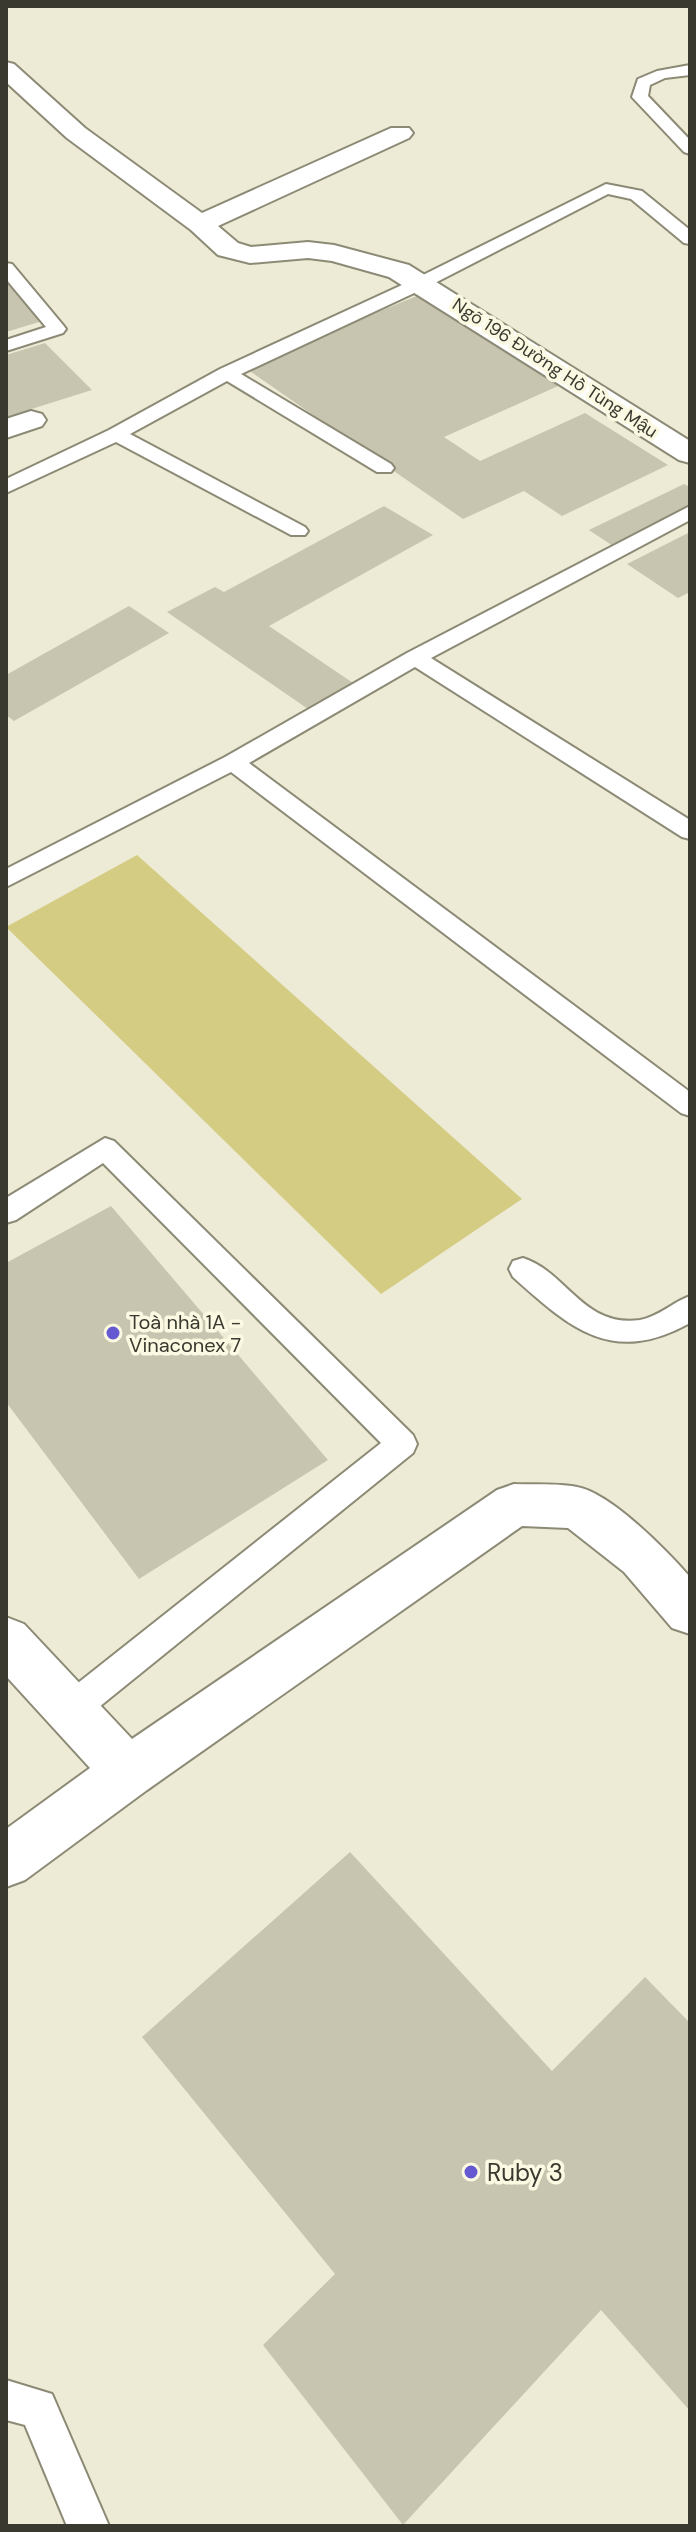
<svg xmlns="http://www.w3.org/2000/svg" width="696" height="2532" font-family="'DM Sans',sans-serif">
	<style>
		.green { fill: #d4cc82 }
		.building { fill: #c7c5af }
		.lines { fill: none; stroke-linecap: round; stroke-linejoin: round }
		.service-casing { stroke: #8c8a75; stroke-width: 4 }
		.minor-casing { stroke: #8c8a75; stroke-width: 4 }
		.service { fill: #fff; fill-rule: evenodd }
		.minor { fill: #fff; fill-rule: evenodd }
		.poi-dot { fill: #6559d2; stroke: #fbf9e2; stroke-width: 3 }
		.labels { text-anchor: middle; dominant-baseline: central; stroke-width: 7; stroke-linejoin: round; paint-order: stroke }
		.far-street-label { font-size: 18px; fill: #3a3930; stroke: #fbf9e2 }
		.poi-label { font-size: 20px; fill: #3a3930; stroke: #fbf9e2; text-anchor: start }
		.near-poi-label { font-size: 24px; fill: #3a3930; stroke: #fbf9e2; text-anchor: start }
	</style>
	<rect width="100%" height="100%" fill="#edebd5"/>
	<polygon class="green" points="137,855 522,1199 381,1294 6,927"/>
	<g class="building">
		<polygon points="6,281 46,320 6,332"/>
		<polygon points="424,293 567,382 444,437 480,461 585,413 668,465 562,516 524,491 463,519 244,367"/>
		<polygon points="45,343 92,390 6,417 6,355"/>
		<polygon points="684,484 690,487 690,508 613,546 589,530"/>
		<polygon points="384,506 433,535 269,626 353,683 308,709 167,612 215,587 224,592"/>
		<polygon points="690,532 690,592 678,598 627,564"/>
		<polygon points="129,606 169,633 14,721 6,715 6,675"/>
		<polygon points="111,1206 328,1460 139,1579 6,1402 6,1263"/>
		<polygon points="350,1852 552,2071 645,1977 690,2023 690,2411 601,2310 403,2525 263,2345 335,2274 142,2037"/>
	</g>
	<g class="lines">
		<defs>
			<g id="service">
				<polygon points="690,65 690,75 665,78 650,85 648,96 690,140 690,154 684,152 632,97 638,79 657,71"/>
				<polygon points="606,184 642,191 690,230 690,244 684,243 631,199 608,194 427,287 241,374 391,464 394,468 391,472 377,472 227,381 130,434 305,527 308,531 305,535 291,535 116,442 6,493 6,479 109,430 220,369 415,279"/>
				<polygon points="6,263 12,264 63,325 66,329 63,333 6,351 6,340 46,327 6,279"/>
				<polygon points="690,506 690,520 431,658 690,820 690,839 682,837 415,667 249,763 690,1092 690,1116 681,1113 231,772 6,887 6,869 225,757 407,653"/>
				<polygon points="105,1138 114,1141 413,1435 417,1444 413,1453 83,1720 71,1724 59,1720 55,1709 59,1698 381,1443 103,1163 16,1220 6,1223 6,1198"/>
				<path d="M 523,1258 C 567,1272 583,1328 640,1320 C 658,1317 673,1302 690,1296 L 690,1323 C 612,1366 571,1329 513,1277 L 509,1269 L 513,1261 Z"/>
				<polygon points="6,2380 52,2394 109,2526 67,2526 25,2425 6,2420"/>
			</g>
			<g id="minor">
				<polygon points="6,62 14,64 85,128 202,213 391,128 409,128 413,133 409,138 218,226 238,243 251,247 308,242 334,245 409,265 690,441 690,463 679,460 389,277 332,261 308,258 250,263 218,255 191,230 67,138 6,82"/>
				<polygon points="31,411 42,414 46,420 42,426 6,438 6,419"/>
				<path d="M 514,1484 C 534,1485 557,1483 577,1487 C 611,1493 667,1551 690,1577 L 690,1634 L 672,1628 L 624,1572 L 568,1528 L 522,1526 L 147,1790 L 25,1880 L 6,1887 L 6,1829 L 90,1768 L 6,1676 L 6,1617 L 24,1624 L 132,1739 L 497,1490 Z"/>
			</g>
		</defs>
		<use href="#service" class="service-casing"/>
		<use href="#minor" class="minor-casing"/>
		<use href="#service" class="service"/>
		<use href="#minor" class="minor"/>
	</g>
	<g class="poi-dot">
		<circle cx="113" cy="1333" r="8"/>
		<circle cx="471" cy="2172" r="8"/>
	</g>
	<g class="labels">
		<g class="far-street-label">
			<text transform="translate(555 368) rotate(33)">Ngõ 196 Đường Hồ Tùng Mậu</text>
		</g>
		<g class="poi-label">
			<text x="129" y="1322">Toà nhà 1A -<tspan x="129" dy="23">Vinaconex 7</tspan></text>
		</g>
		<g class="near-poi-label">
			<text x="487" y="2172">Ruby 3</text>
		</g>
	</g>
	<rect width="696" height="2532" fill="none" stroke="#3a3930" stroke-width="16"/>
</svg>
